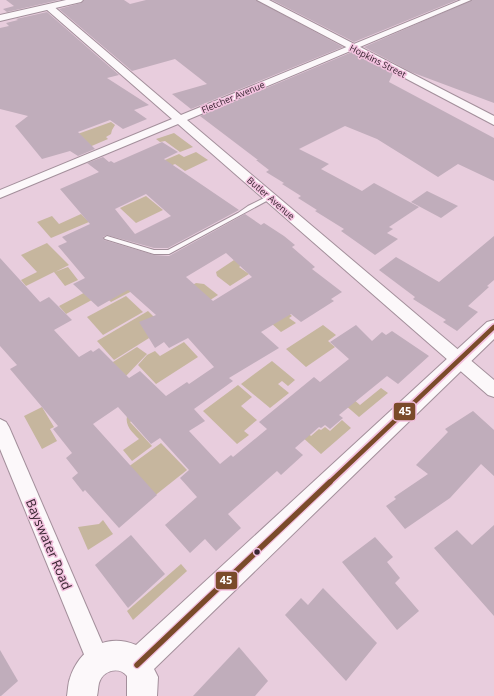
<svg xmlns="http://www.w3.org/2000/svg" width="494" height="696" font-family="'Open Sans',sans-serif">
	<style>
		.green { fill: #c6b69e }
		.building { fill: #c0adbb; fill-rule: evenodd }
		.lines { fill: none; stroke-linecap: round; stroke-linejoin: round }
		.service-casing { stroke: #a38f9b; stroke-width: 2 }
		.minor-casing { stroke: #a38f9b; stroke-width: 2 }
		.tertiary-casing { stroke: #a38f9b; stroke-width: 2 }
		.service { fill: #fcf8fa; fill-rule: evenodd }
		.minor { fill: #fcf8fa; fill-rule: evenodd }
		.tertiary { fill: #fcf8fa; fill-rule: evenodd }
		.bus-1-far1-casing { stroke: #f3c2df; stroke-width: 8 }
		.bus-1-casing { stroke: #f3c2df; stroke-width: 8 }
		.bus-1-far1 { stroke: #7a4b2a; stroke-width: 4.5 }
		.bus-1 { stroke: #7a4b2a; stroke-width: 5.5 }
		.bus-dot { fill: #392632; stroke: #f3c2df; stroke-width: 1.5 }
		.labels { text-anchor: middle; dominant-baseline: central; stroke-width: 3; stroke-linejoin: round; paint-order: stroke }
		.far-street-label { font-size: 9px; fill: #392632; stroke: #f3c2df }
		.near-street-label { font-size: 13px; fill: #392632; stroke: #f3c2df }
		.line-badge { stroke: #f3c2df; stroke-width: 1.5 }
		.badge-label { font-size: 11px; text-anchor: middle; font-weight: bold; fill: #fff }
	</style>
	<rect width="100%" height="100%" fill="#e8cddd"/>
	<g class="green">
		<polygon points="111,122 115,125 112,130 111,134 106,137 108,139 87,148 72,136"/>
		<polygon points="174,133 193,147 180,152 165,141 160,142 156,139"/>
		<polygon points="196,152 208,160 185,171 175,164 140,179 132,174 179,154 184,157"/>
		<polygon points="146,196 163,210 136,223 120,208"/>
		<polygon points="81,214 89,222 51,238 37,222 52,216 59,224"/>
		<polygon points="47,243 69,265 55,272 68,267 78,280 65,286 54,272 26,286 21,280 37,272 21,255"/>
		<polygon points="234,260 243,264 239,267 249,274 230,286 217,276 216,272"/>
		<polygon points="116,276 132,291 111,302 105,296 112,289 66,314 59,306"/>
		<polygon points="196,283 204,284 218,295 204,304 186,289"/>
		<polygon points="126,296 143,312 103,335 87,317"/>
		<polygon points="279,305 292,316 289,318 296,323 281,332 262,315"/>
		<polygon points="148,311 165,328 114,360 97,341"/>
		<polygon points="323,325 336,335 328,341 335,347 306,367 286,349"/>
		<polygon points="184,342 198,357 156,384 138,365 147,355 155,351 160,356"/>
		<polygon points="137,347 147,354 124,378 105,367"/>
		<polygon points="272,361 295,380 288,386 282,381 278,384 289,393 270,408 241,384"/>
		<polygon points="238,385 252,397 241,406 257,420 244,431 249,435 237,444 203,411"/>
		<polygon points="338,386 360,405 381,388 388,393 359,417 330,392"/>
		<polygon points="42,407 54,427 50,429 57,441 42,449 24,416"/>
		<path d="M 152,407 L 130,422 L 152,446 L 132,461 L 123,450 L 139,439 C 132,432 125,426 127,416 Z"/>
		<polygon points="342,420 351,428 321,454 300,435 305,430 311,436 319,429 321,430 325,427 330,431"/>
		<polygon points="161,443 187,470 138,509 113,478"/>
		<polygon points="103,520 113,534 88,550 78,527 99,524"/>
		<polygon points="181,564 187,571 133,620 127,611"/>
	</g>
	<g class="building">
		<polygon points="6,0 59,0 7,12 3,9 14,6"/>
		<polygon points="84,0 124,0 130,4 146,0 256,0 343,47 191,109 172,94 207,84 175,59 132,71 59,9 81,3"/>
		<polygon points="272,0 457,0 354,42"/>
		<polygon points="472,0 494,0 494,103 411,72 364,47"/>
		<polygon points="47,12 119,75 107,78 149,105 134,110 147,119 123,129 110,120 78,132 95,149 78,156 70,151 42,159 15,126 28,116 0,109 0,28 9,26 6,23 18,20 16,19"/>
		<polygon points="352,52 393,73 389,82 494,138 494,181 458,164 438,177 377,139 345,126 299,149 329,164 321,169 362,191 374,183 419,207 389,227 393,229 387,233 398,239 375,255 341,231 344,229 315,211 317,210 298,198 301,196 282,184 284,183 266,172 269,170 256,160 258,160 200,116"/>
		<path d="M 162,142 L 178,152 L 164,159 L 239,210 L 168,248 L 154,248 L 107,235 L 103,237 L 104,240 L 154,255 L 169,256 L 245,214 L 261,225 L 264,223 L 284,236 L 295,245 L 292,247 L 315,267 L 312,269 L 342,292 L 331,299 L 334,301 L 301,322 L 291,314 L 261,332 L 279,348 L 229,378 L 233,381 L 194,409 L 205,421 L 189,431 L 220,464 L 231,455 L 233,457 L 267,429 L 259,422 L 314,377 L 320,382 L 349,359 L 330,342 L 356,325 L 372,341 L 382,332 L 386,335 L 392,331 L 429,356 L 398,384 L 387,376 L 339,415 L 343,418 L 330,429 L 325,425 L 321,428 L 319,427 L 295,448 L 303,455 L 281,475 L 277,471 L 228,514 L 241,528 L 216,551 L 205,539 L 190,553 L 165,525 L 197,497 L 180,478 L 189,470 L 160,438 L 151,444 L 118,407 L 93,424 L 157,495 L 119,528 L 85,490 L 83,492 L 72,478 L 78,473 L 66,458 L 72,453 L 53,429 L 58,426 L 10,369 L 17,365 L 0,346 L 0,258 L 40,302 L 49,297 L 72,320 L 54,330 L 79,357 L 91,350 L 93,352 L 99,348 L 129,378 L 140,371 L 166,396 L 187,382 L 189,384 L 214,367 L 188,338 L 169,348 L 164,342 L 155,348 L 139,322 L 156,315 L 128,290 L 98,307 L 73,284 L 85,278 L 58,246 L 67,242 L 62,237 L 90,224 L 60,189 L 99,172 L 87,163 L 103,157 L 109,162 L 111,161 L 114,163 ZM 146,194 L 171,216 L 135,234 L 115,209 ZM 226,253 L 252,277 L 213,301 L 186,277 Z"/>
		<polygon points="427,191 458,206 441,218 411,202"/>
		<polygon points="494,236 494,280 487,286 489,287 468,306 478,312 457,331 443,322 446,320 413,299 415,297 379,270 396,257 439,282"/>
		<polygon points="473,411 494,430 494,476 481,464 450,498 405,529 386,506 396,499 394,497 428,474 416,465 448,432 445,429"/>
		<polygon points="494,525 494,616 434,548 457,530 472,545"/>
		<polygon points="131,535 165,574 128,608 95,565"/>
		<polygon points="375,537 393,557 387,562 400,578 395,583 419,611 397,630 342,562"/>
		<polygon points="323,588 377,643 346,681 285,615 301,598 308,605"/>
		<polygon points="239,647 268,681 255,696 193,696"/>
		<polygon points="0,650 18,681 1,696 0,696"/>
	</g>
	<g class="lines">
		<defs>
			<polygon id="service" points="270,195 272,196 272,198 169,254 154,254 105,239 104,238 107,236 154,250 168,250 238,213 248,206"/>
			<g id="minor">
				<polygon points="461,0 471,0 187,120 494,380 494,397 488,395 178,124 0,198 0,190 172,119 46,9 46,5 52,5 181,115"/>
				<polygon points="0,419 6,422 9,427 110,661 106,669 98,673 90,669 0,449"/>
			</g>
			<g id="tertiary">
				<polygon points="66,0 83,0 81,2 0,21 0,15"/>
				<polygon points="257,0 269,0 494,116 494,125"/>
				<path d="M 494,320 L 494,339 L 154,669 L 158,677 L 157,696 L 127,696 L 127,676 C 119,666 103,670 99,683 C 98,687 98,692 97,696 L 67,696 C 68,690 68,683 70,678 C 80,648 107,633 136,645 L 487,322 Z"/>
			</g>
		</defs>
		<use href="#service" class="service-casing"/>
		<use href="#minor" class="minor-casing"/>
		<use href="#tertiary" class="tertiary-casing"/>
		<use href="#service" class="service"/>
		<use href="#minor" class="minor"/>
		<use href="#tertiary" class="tertiary"/>
		<defs>
			<polyline id="bus-1-far1" points="329,483 494,327"/>
			<polyline id="bus-1" points="137,665 330,482"/>
		</defs>
		<use href="#bus-1-far1" class="bus-1-far1-casing"/>
		<use href="#bus-1" class="bus-1-casing"/>
		<use href="#bus-1-far1" class="bus-1-far1"/>
		<use href="#bus-1" class="bus-1"/>
	</g>
	<circle class="bus-dot" cx="257" cy="552" r="3.5"/>
	<g class="labels">
		<g class="far-street-label">
			<text transform="translate(378 61) rotate(27)">Hopkins Street</text>
			<text transform="translate(233 97) rotate(-23)">Fletcher Avenue</text>
			<text transform="translate(271 198) rotate(41)">Butler Avenue</text>
		</g>
		<g class="near-street-label">
			<text transform="translate(49 544) rotate(67)">Bayswater Road</text>
		</g>
	</g>
	<g class="line-badge">
		<rect x="393" y="402" width="23" height="19" rx="4" fill="#7a4b2a"/>
		<rect x="215" y="571" width="23" height="19" rx="4" fill="#7a4b2a"/>
	</g>
	<g class="badge-label">
		<text x="405" y="415">45</text>
		<text x="226" y="584">45</text>
	</g>
</svg>
